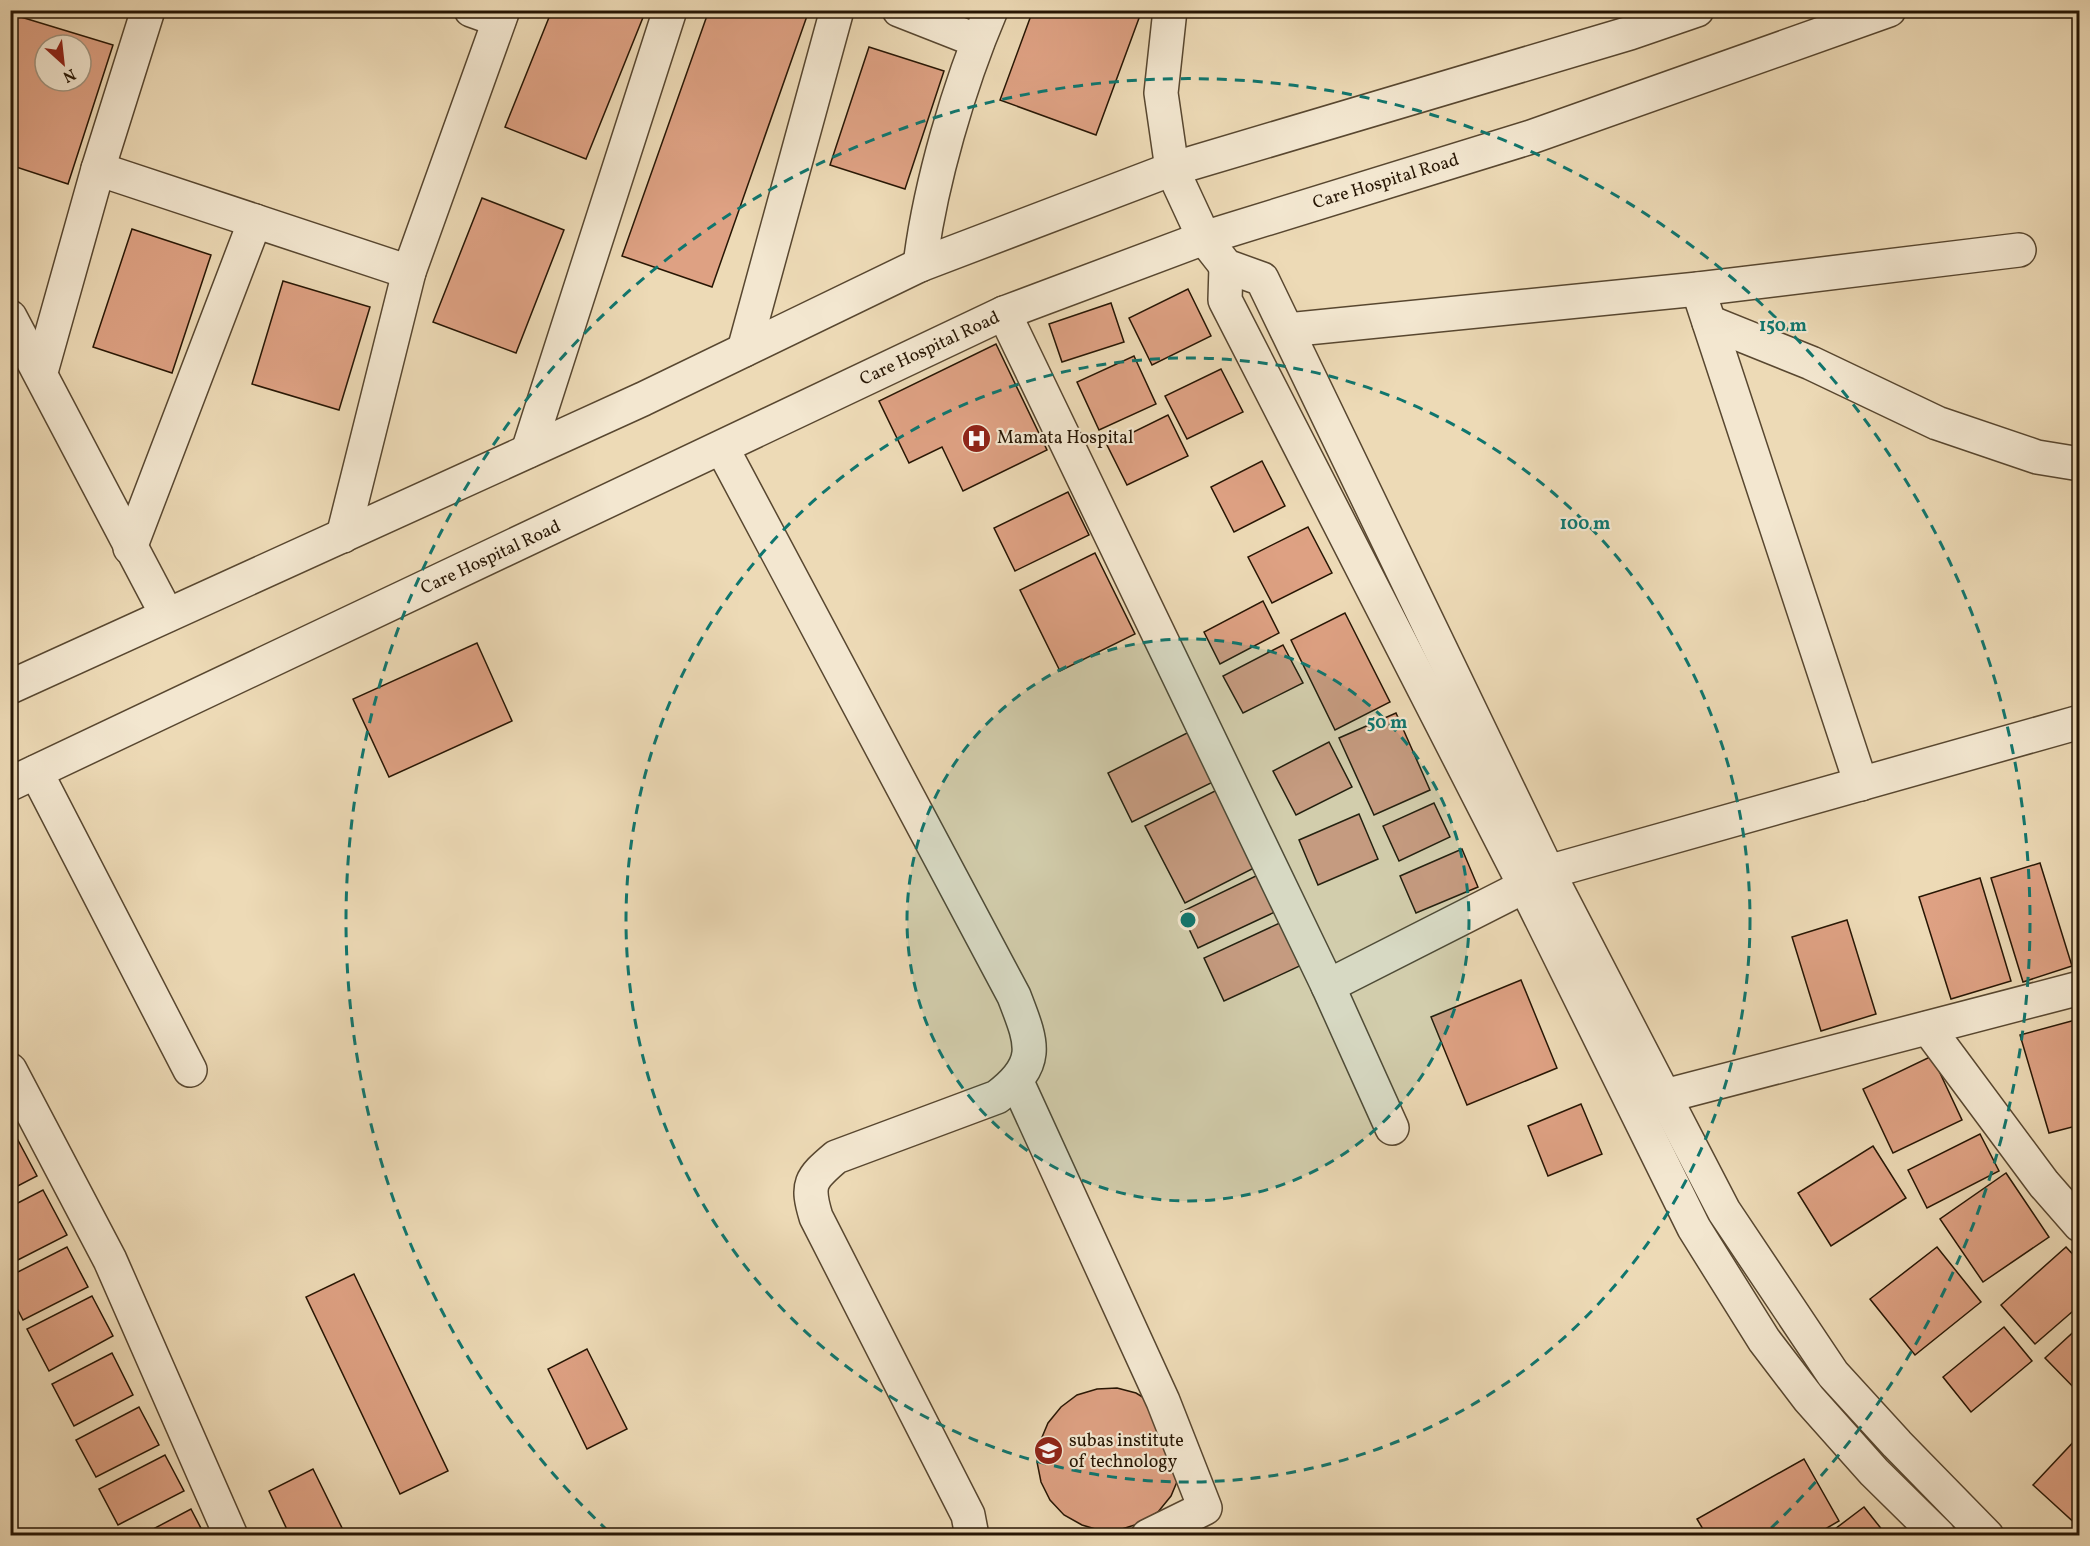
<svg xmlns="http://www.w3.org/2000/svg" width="2090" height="1546" font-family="Vollkorn,serif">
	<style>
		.building { fill: #dea183; stroke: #271604; stroke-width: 1.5; fill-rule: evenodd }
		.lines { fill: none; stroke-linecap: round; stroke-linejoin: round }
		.minor-casing { stroke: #584730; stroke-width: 36 }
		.minor { stroke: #f3e7d0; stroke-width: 33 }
		.ring { fill: none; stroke: #0f766e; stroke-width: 3; stroke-dasharray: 10 8 }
		.labels { text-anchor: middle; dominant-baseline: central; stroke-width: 4.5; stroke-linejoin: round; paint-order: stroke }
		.street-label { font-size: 18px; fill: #271604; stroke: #f3e7d0 }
		.poi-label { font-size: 18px; fill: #271604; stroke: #f3e7d0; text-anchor: start }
		.centre { fill: #0f766e; stroke: #f3e7d0; stroke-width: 3 }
		.ring-label { font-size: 18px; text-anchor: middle; font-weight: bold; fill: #0f766e; stroke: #f3e7d0; stroke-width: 4.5; stroke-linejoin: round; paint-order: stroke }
	</style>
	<rect width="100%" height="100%" fill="#eddab6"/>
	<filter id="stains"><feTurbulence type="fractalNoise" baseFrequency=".00333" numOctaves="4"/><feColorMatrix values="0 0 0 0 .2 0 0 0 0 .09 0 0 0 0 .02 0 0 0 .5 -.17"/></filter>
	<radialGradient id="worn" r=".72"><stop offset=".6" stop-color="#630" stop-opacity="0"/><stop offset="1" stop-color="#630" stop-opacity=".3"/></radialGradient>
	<g class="building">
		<polygon points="552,10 646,10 586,159 505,127"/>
		<polygon points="709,10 790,10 807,16 712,287 622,256"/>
		<polygon points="1033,10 1142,10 1096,135 1000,100"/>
		<path d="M 11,14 L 113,45 L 68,184 L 10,165 ZM 45,45 L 81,45 L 81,81 L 45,81 Z"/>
		<polygon points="869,47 944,71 905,189 830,165"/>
		<polygon points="482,198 564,230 516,353 433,322"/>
		<polygon points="132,229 211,255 172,373 93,347"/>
		<polygon points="283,281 370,307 339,410 252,384"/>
		<polygon points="1188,289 1211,336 1152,365 1129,318"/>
		<polygon points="1111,303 1124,342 1062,362 1049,324"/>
		<polygon points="996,344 1047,450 963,491 942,447 909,463 879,401"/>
		<polygon points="1134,356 1156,404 1099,430 1077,382"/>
		<polygon points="1221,369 1243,412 1187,439 1165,396"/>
		<polygon points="1168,415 1188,456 1127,485 1107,445"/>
		<polygon points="1262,461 1285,506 1234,532 1211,487"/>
		<polygon points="1068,492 1089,535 1015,571 994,528"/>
		<polygon points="1308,527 1332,573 1272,603 1248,557"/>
		<polygon points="1095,553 1135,634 1060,671 1020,590"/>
		<polygon points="1263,601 1279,633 1220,664 1204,632"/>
		<polygon points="1345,613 1390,702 1335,730 1291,640"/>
		<polygon points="477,643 512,721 389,777 353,699"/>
		<polygon points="1283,645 1303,683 1243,713 1223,676"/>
		<polygon points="1396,713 1430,790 1374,815 1339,738"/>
		<polygon points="1191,731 1215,781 1132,822 1108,773"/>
		<polygon points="1329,742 1352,787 1296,815 1273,771"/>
		<polygon points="1219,789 1258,866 1185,903 1145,826"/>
		<polygon points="1434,803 1450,837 1399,861 1383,826"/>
		<polygon points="1359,814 1378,859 1318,885 1299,840"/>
		<polygon points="1462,849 1478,887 1416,913 1400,876"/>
		<polygon points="2040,863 2072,966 2023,982 1991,878"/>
		<polygon points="1260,874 1277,911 1198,948 1181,912"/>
		<polygon points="1980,878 2011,981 1951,999 1919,897"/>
		<polygon points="1847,920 1876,1014 1821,1031 1792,937"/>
		<polygon points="1284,921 1304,964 1224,1001 1204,958"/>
		<polygon points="1521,980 1557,1068 1467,1105 1431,1017"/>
		<polygon points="2079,1019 2080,1125 2049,1133 2020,1035"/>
		<polygon points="1932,1056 1962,1120 1893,1153 1863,1089"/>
		<polygon points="1581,1104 1602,1154 1548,1176 1528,1126"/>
		<polygon points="12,1129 37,1176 10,1190 10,1130"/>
		<polygon points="1980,1134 1999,1171 1927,1208 1908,1170"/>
		<polygon points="1873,1146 1906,1198 1831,1246 1798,1193"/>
		<polygon points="2006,1173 2049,1237 1983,1282 1940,1219"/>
		<polygon points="43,1190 67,1235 10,1264 10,1207"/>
		<polygon points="67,1247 88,1287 23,1320 10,1295 10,1276"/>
		<polygon points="1937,1247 1981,1302 1915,1355 1870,1299"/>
		<polygon points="2066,1247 2080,1262 2080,1305 2035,1344 2001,1305"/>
		<polygon points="354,1274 448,1471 400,1494 306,1297"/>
		<polygon points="92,1296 113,1336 49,1371 27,1329"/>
		<polygon points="2080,1326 2080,1394 2045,1358"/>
		<polygon points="2004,1327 2032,1361 1971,1412 1943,1377"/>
		<polygon points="587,1349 627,1429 587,1449 548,1369"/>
		<polygon points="112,1353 133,1395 74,1426 52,1384"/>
		<polygon points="1117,1388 1136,1393 1154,1404 1179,1477 1171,1496 1158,1512 1141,1523 1122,1529 1102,1531 1082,1525 1064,1515 1050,1500 1041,1482 1037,1462 1040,1442 1048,1423 1061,1407 1077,1395 1097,1389"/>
		<polygon points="139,1407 159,1445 96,1477 76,1440"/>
		<polygon points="2080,1435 2080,1526 2079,1527 2033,1485"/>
		<polygon points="165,1455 184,1491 118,1525 99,1489"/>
		<polygon points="1804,1459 1839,1521 1813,1536 1707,1536 1697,1519"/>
		<polygon points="313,1469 346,1536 290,1536 269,1491"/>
		<polygon points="1864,1507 1887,1536 1828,1536 1827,1535"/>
		<polygon points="191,1509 205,1536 140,1536"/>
	</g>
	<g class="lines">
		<defs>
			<g id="minor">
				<polyline points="471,10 499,20"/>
				<polyline points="899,10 978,41"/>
				<polyline points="1170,10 1161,93 1172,169 1204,238 1226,266 1262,279 1548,872 1724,1211 1833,1374 1897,1444 1987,1536"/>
				<polyline points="98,169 409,272"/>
				<path d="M 920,265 C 930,184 959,85 991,10"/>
				<polyline points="1226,266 1225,300 1525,886 1694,1228 1764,1340 1809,1399 1874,1472 1939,1536"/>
				<polyline points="1698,289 1861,784"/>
				<polyline points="1004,313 1328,986 1392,1128"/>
				<polyline points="10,317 167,615"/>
				<polyline points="1709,322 1811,363 1937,423 2037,457 2080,464"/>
				<polyline points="1287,330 1698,289 2019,250"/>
				<polyline points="744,350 837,10"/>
				<polyline points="41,372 98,169 148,10"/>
				<path d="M 722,448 L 1014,996 C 1032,1043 1042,1063 997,1097 L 836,1157 C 810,1179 806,1184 816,1217 L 968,1515 L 972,1536"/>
				<polyline points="528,451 670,10"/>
				<polyline points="343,536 409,272 503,10"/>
				<polyline points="130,548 255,221"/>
				<polyline points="10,687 643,399 920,265 1172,169 1630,33 1697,10"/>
				<polyline points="36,772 190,1070"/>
				<polyline points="10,784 1004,313 1204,238 1531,137 1889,10"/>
				<polyline points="1548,872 2080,722"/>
				<polyline points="1328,986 1525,886"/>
				<polyline points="1928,1028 2044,1184 2080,1225"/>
				<polyline points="10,1070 110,1260 231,1536"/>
				<polyline points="1017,1082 1163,1401 1205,1508 1148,1536"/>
				<polyline points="1665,1096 2080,988"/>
			</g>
		</defs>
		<use href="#minor" class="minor-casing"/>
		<use href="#minor" class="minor"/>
	</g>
	<circle cx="1188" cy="920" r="281" fill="#0f766e" fill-opacity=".12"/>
	<g class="ring">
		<circle cx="1188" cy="920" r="281"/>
		<circle cx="1188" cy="920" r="562"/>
		<path d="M608 1531A842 842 0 1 1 1768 1531"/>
	</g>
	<defs>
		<symbol id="hospital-disc" viewBox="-11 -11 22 22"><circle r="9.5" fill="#8f2418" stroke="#f3e7d0"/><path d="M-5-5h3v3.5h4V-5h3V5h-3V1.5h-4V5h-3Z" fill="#fff"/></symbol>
		<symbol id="university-disc" viewBox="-11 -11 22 22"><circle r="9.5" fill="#8f2418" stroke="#f3e7d0"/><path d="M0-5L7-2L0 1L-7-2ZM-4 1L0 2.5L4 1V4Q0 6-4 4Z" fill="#fff"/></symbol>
	</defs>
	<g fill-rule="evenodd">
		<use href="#hospital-disc" x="960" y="422" width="33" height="33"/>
		<use href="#university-disc" x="1032" y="1434" width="33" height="33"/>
	</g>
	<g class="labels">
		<g class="street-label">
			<text transform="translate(1386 182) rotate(-17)">Care Hospital Road</text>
			<text transform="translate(930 349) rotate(-25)">Care Hospital Road</text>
			<text transform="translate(491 558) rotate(-25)">Care Hospital Road</text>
		</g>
		<g class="poi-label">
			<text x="997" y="438">Mamata Hospital</text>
			<text x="1069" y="1441">subas institute<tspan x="1069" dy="21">of technology</tspan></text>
		</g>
	</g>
	<circle cx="1188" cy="920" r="9" class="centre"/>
	<g class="ring-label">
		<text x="1783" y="331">150 m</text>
		<text x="1585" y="529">100 m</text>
		<text x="1387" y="728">50 m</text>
	</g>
	<rect width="2090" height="1546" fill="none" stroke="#eddab6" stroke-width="36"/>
	<rect x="12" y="12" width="2066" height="1522" fill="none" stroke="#271604" stroke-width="3"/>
	<rect x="18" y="18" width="2054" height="1510" fill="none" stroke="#271604" stroke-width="1.5"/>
	<g transform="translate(63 63) rotate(153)"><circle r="28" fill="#f3e7d0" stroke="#a1937e" stroke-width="1.5"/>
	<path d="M0-4.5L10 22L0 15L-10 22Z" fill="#8f2418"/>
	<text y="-9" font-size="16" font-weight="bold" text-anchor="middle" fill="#271604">N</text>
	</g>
	<rect width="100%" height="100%" filter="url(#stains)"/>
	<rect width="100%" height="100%" fill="url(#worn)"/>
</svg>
